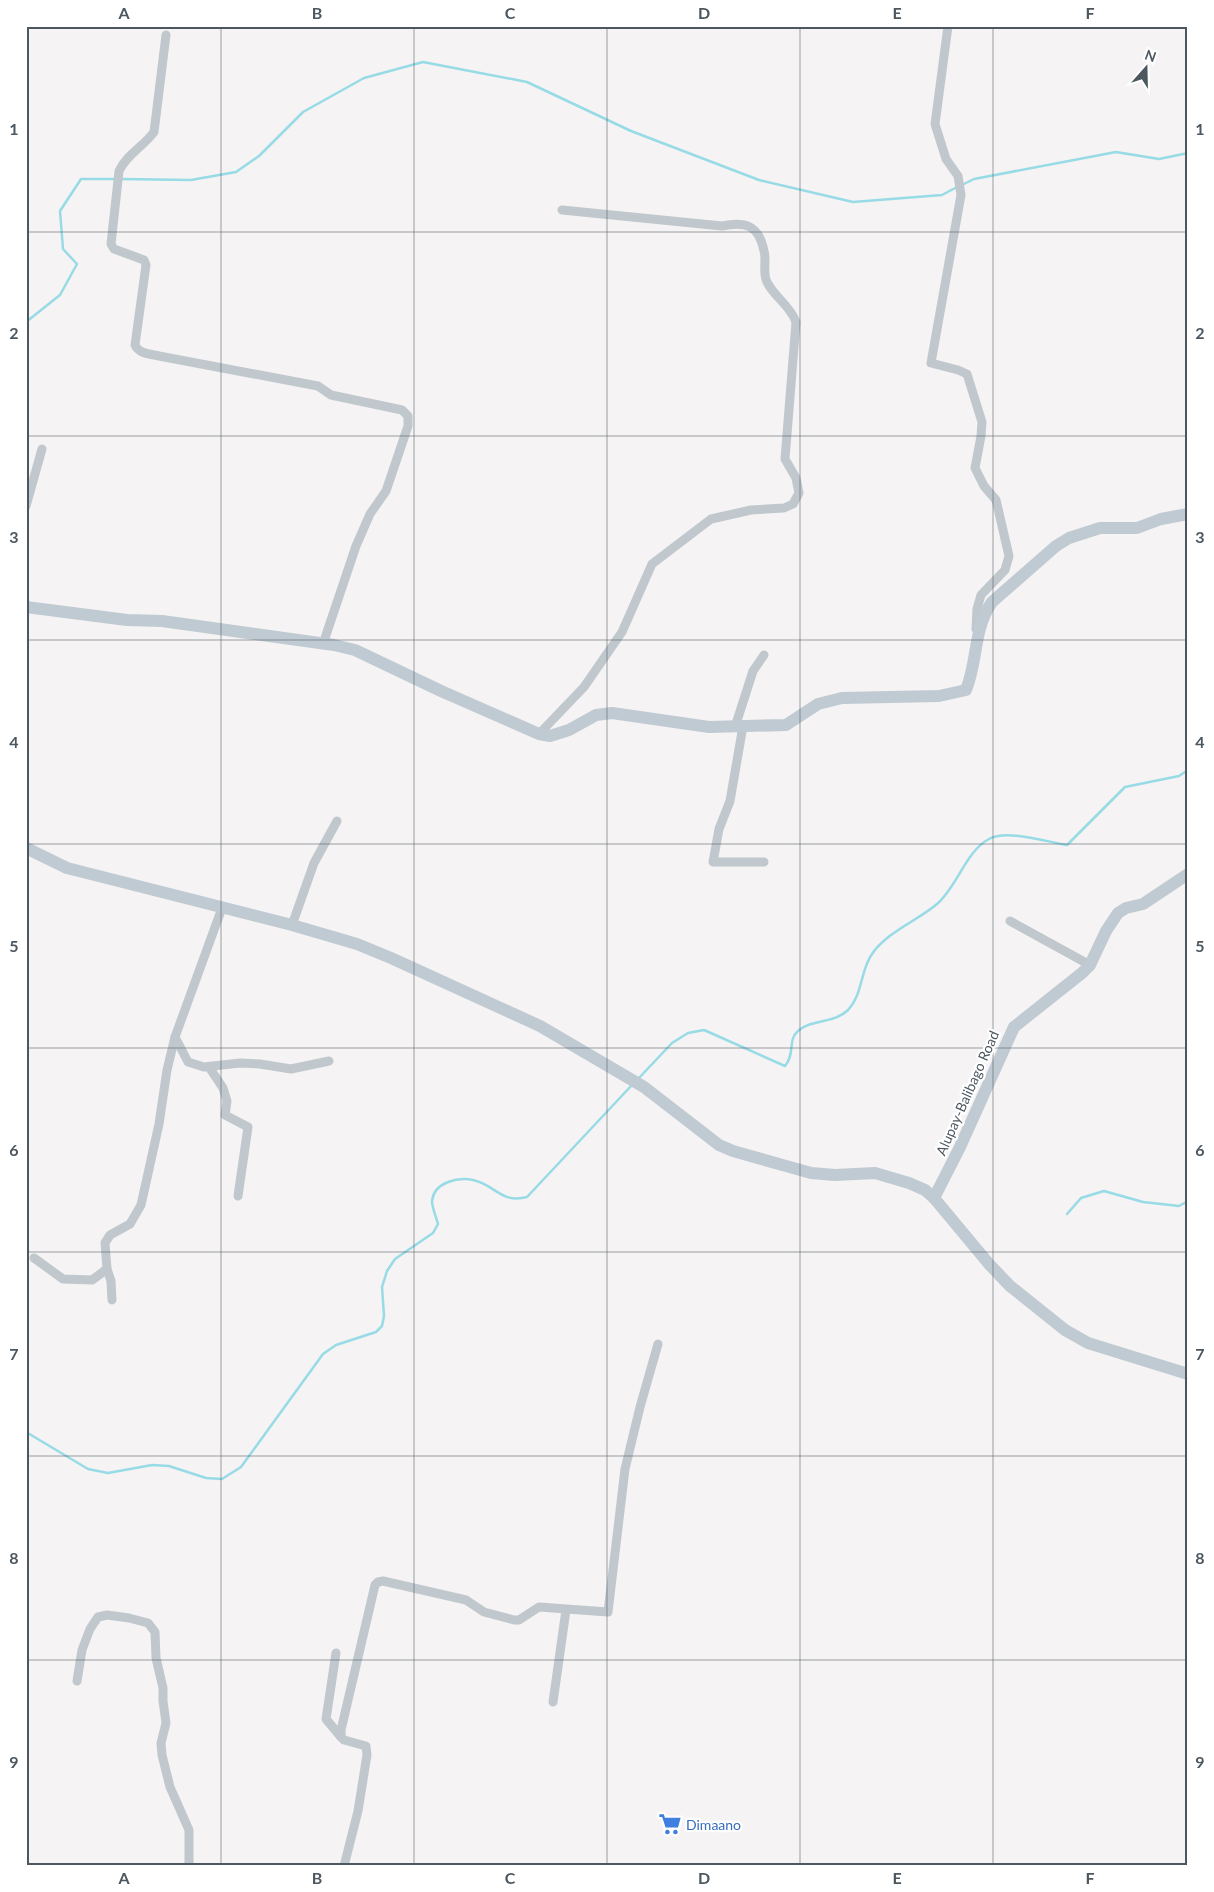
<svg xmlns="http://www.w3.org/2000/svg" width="1214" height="1892" font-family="Lato,sans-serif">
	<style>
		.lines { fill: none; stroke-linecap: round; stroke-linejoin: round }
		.stream { stroke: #97dbe6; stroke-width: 2.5 }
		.street { stroke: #c0c8ce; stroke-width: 9 }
		.secondary { stroke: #c0cad2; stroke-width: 12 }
		.grid { fill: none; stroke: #4c575f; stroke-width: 1; stroke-opacity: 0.55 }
		.labels { text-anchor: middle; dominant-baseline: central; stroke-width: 4.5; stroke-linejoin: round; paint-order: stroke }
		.street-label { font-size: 14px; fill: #4c575f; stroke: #fff }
		.shop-label { font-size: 14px; fill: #366cbe; stroke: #fff; text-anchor: start }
		.neatline { fill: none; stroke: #4c575f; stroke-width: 2 }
		.grid-label { font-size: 16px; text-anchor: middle; font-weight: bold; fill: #4c575f }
	</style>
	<rect width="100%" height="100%" fill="#f5f3f3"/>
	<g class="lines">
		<g class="stream">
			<polyline points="121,179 191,180 236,172 259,156 303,112 364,78 423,62 527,82 631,131 759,180 853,202 942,195 957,187"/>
			<polyline points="962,185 974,179 1116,152 1159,159 1188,153"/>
			<polyline points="26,322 60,295 77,264 63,249 60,211 81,179 116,179"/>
			<path d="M 638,1079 L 672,1043 L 688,1033 L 704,1030 L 785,1066 C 795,1055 788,1040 797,1032 C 809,1019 834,1024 848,1010 C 863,994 860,971 872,954 C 887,932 917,921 937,904 C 957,887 966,851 989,839 C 1006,829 1047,842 1067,845 L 1125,787 L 1179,776 L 1188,770"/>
			<polyline points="1067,1214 1081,1198 1104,1191 1143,1202 1179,1206 1188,1201"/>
			<path d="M 26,1432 L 88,1469 L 108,1473 L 152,1465 L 169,1466 L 206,1478 L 222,1479 L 241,1467 L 323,1354 L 336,1345 L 376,1332 L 382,1326 L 384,1316 L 382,1287 L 387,1271 L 395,1259 L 433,1233 L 438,1224 C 436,1217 432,1207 432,1201 C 434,1182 458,1177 473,1180 C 494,1184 501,1204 527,1197 L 632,1085"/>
		</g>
		<g class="street">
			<polyline points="948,26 935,124 946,159 958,176 961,195 931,363 958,370 967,374 982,422 981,436 975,468 984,486 996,500 1009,556 1005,570 981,595 977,609 976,629"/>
			<path d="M 166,35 L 154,132 C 144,146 126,155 119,171 L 111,244 L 114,249 L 144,260 L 146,265 L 135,345 C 139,354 150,354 159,356 L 318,386 L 331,395 L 402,410 L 408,416 L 408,426 L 386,491 L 370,514 L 356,546 L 323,644"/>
			<polyline points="26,506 42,449"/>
			<polyline points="743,726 730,801 719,829 713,862 764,862"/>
			<polyline points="735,727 753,671 764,655"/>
			<path d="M 539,734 L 584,687 L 622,632 L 652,564 L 711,519 L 751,510 L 784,508 L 793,504 L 799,493 L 796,478 L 785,459 L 796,322 C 790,305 774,297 767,282 C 762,272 767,261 764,251 C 759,225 745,221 722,226 L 562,210"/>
			<polyline points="1010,921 1090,965"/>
			<polyline points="292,925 314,863 337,821"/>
			<polyline points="175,1037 188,1062 204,1067 240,1063 260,1064 291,1069 329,1061"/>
			<polyline points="209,1067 223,1088 227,1101 225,1115 248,1127 238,1196"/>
			<polyline points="34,1258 63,1279 92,1280 107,1269"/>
			<polyline points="112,1300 111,1281 107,1269 105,1243 110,1235 130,1224 141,1205 159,1124 167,1070 175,1037 222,908"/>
			<polyline points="336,1653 326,1719 341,1737"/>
			<polyline points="77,1681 82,1650 90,1629 98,1617 107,1615 129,1618 148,1623 155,1632 156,1658 163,1688 163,1701 166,1723 161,1743 162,1755 170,1787 189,1830 189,1866"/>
			<polyline points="553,1702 566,1610"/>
			<polyline points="344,1866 358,1811 367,1755 366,1746 344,1740 341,1737 341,1730 375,1585 378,1582 383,1581 466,1600 484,1612 514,1620 519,1620 539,1607 608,1612 625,1469 640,1407 658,1344"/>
		</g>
		<g class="secondary">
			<path d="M 26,607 L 127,620 L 162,621 L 334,645 L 355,650 L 441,691 L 539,734 L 550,736 L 569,730 L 596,715 L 612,713 L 709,727 L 786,725 L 818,704 L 842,698 L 939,696 L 966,690 C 978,661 973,629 992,602 L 1056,546 L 1069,538 L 1100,528 L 1137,528 L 1161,519 L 1188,514"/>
			<polyline points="26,848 67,868 292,925 357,944 391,958 540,1026 644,1087 719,1145 733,1151 811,1173 835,1175 875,1173 909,1183 925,1190 934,1198 989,1264 1010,1286 1065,1330 1088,1343 1188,1374"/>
			<polyline points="934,1198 960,1147 1014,1027 1082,973 1090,965 1106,931 1118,913 1126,908 1143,904 1188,874"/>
		</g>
	</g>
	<path class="grid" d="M 221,26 L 221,1866M 414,26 L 414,1866M 607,26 L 607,1866M 800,26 L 800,1866M 993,26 L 993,1866M 26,232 L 1188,232M 26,436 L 1188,436M 26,640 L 1188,640M 26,844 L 1188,844M 26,1048 L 1188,1048M 26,1252 L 1188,1252M 26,1456 L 1188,1456M 26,1660 L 1188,1660"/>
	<defs>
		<symbol id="supermarket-bare" viewBox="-9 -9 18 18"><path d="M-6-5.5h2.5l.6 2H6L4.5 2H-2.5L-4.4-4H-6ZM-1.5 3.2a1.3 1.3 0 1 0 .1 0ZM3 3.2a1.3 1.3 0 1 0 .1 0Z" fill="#3f7fe0" stroke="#fff" stroke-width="2.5" paint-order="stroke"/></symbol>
	</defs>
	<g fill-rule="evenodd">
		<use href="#supermarket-bare" x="654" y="1808" width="32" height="32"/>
	</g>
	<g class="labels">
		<g class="street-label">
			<text transform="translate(967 1093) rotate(-66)">Alupay-Balibago Road</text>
		</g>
		<g class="shop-label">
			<text x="686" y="1824">Dimaano</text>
		</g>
	</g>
	<rect width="1214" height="1892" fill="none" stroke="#ffffff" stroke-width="55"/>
	<g transform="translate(1146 68) rotate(20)" stroke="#ffffff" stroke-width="4" paint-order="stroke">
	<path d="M0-4L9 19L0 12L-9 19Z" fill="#4c575f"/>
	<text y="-8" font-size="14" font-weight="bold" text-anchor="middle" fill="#4c575f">N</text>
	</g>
	<rect x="28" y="28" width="1158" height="1836" class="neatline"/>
	<g class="grid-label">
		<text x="124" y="19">A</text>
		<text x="317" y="19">B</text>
		<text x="510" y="19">C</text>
		<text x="704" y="19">D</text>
		<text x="897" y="19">E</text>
		<text x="1090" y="19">F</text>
		<text x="14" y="135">1</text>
		<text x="1200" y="135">1</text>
		<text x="14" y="339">2</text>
		<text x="1200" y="339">2</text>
		<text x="14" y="543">3</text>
		<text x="1200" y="543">3</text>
		<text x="14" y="748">4</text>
		<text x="1200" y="748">4</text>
		<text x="14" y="952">5</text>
		<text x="1200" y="952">5</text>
		<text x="14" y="1156">6</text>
		<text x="1200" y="1156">6</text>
		<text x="14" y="1360">7</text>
		<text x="1200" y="1360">7</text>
		<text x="14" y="1564">8</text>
		<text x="1200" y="1564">8</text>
		<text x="14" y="1768">9</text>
		<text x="1200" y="1768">9</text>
		<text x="124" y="1884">A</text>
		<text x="317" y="1884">B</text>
		<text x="510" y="1884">C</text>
		<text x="704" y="1884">D</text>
		<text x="897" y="1884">E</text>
		<text x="1090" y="1884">F</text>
	</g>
</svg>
